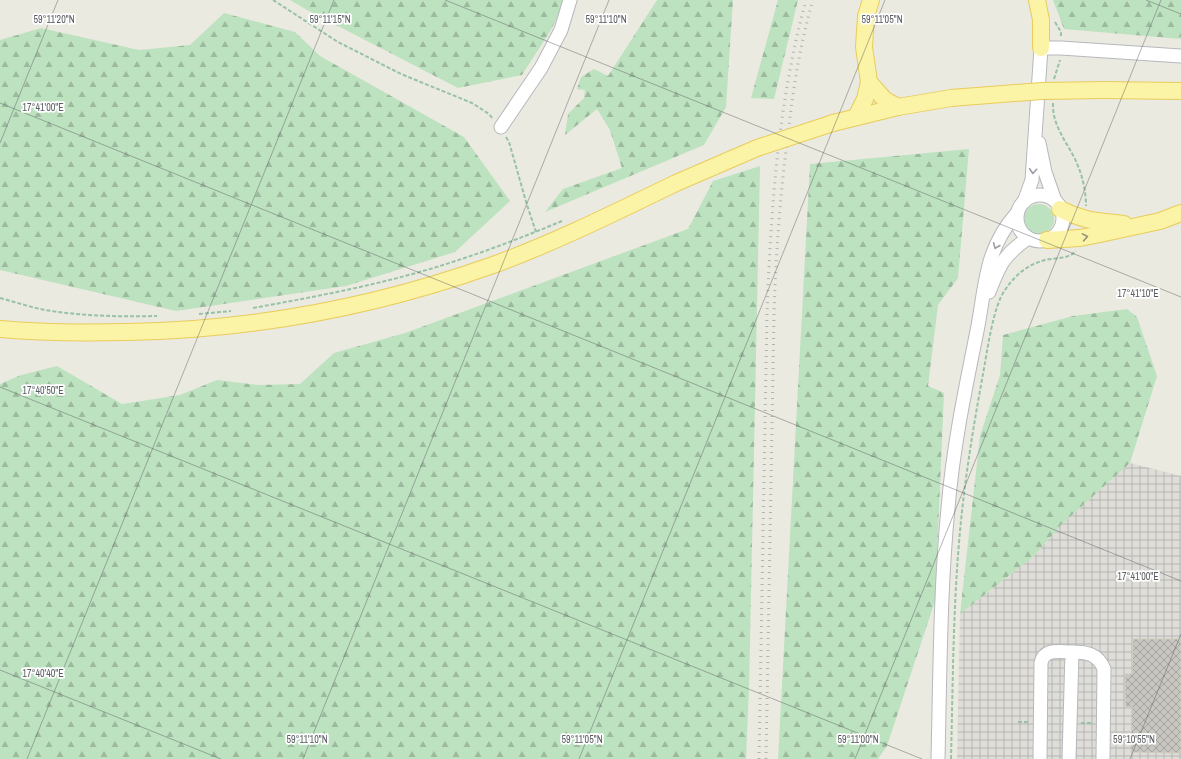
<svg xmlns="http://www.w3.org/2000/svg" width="1181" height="759" font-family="'Archivo Narrow',sans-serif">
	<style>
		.industrial { fill: url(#industrial-grid) }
		.grass { fill: #bde2c0 }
		.forest { fill: url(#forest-firs) }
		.building { fill: url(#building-cross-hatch); stroke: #cfcbbf }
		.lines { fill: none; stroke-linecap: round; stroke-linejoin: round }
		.minor-casing { stroke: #b6b8bc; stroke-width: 15 }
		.major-casing { stroke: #e9cc5b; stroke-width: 18 }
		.path { stroke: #97c2a7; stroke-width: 2; stroke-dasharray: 4 2; stroke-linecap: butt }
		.minor { stroke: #fff; stroke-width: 13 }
		.major { stroke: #fbf3a6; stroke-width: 16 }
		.rail { stroke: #b1b2b2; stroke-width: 3; stroke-dasharray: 1 5; stroke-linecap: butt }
		.major-bridge-casing { stroke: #e9cc5b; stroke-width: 18; stroke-linecap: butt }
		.major-bridge { stroke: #fbf3a6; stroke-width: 16 }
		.oneway { stroke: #9b9da0 }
		.oneway2 { stroke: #929178 }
		.ticks { fill: none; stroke: #595c60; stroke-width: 1; stroke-opacity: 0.45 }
		.ticks-label { font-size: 10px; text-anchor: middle; fill: #595c60; stroke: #fff; stroke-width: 3.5; stroke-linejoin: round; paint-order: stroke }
	</style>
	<defs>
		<pattern id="industrial-grid" width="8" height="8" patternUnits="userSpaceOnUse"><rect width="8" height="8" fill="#dfddd8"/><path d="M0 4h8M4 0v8" fill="none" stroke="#b8b6b3"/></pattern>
		<pattern id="forest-firs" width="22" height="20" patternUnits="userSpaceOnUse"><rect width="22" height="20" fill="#bde2c0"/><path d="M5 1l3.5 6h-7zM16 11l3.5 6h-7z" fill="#9dba9f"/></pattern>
		<pattern id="building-cross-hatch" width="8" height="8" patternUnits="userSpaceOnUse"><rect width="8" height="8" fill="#c8c6c0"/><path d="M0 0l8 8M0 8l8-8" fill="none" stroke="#a5a49f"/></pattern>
	</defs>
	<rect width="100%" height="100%" fill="#ebeae0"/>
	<polygon class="industrial" points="1130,463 1181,476 1181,759 957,759 960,614 1034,556 1061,525"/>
	<circle class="grass" cx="1039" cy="219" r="15"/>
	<g class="forest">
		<polygon points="290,0 564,0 564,2 551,30 522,75 458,88 307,10"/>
		<polygon points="657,0 733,0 726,107 704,145 545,212 563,189 622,168 610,130 597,109 565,135 568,114 584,98 585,90 577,89 581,77 594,69 608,76"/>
		<polygon points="778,0 798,0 774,99 751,98"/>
		<polygon points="1053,0 1181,0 1181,39 1064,29"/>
		<polygon points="224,13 295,32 320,56 464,137 510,201 455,252 346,286 176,311 0,270 0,40 41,28 139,50 190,45"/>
		<polygon points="969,149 958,278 938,305 928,386 944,393 935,601 887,746 878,759 778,759 810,164"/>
		<polygon points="760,166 749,688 746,759 0,759 0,384 21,375 57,366 122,404 180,395 217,380 258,385 300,384 334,353 405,333 688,229 713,181"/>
		<polygon points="1127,309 1137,317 1157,376 1130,463 1061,525 1034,556 960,614 980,436 1000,375 1003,335 1073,316"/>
	</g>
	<polygon class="building" points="1133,639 1181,639 1181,753 1131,752 1132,707 1126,707 1125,696 1125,674 1132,674"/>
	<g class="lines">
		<defs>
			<g id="minor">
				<polyline points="501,127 541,68 561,30 570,0"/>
				<polyline points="1039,143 1045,172 1055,201"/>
				<circle cx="1040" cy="218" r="23"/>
				<polyline points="1024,202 1032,180 1041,48 1061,48 1181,56"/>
				<path d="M 989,292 C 1000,264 1003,256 1028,238"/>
				<path d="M 1072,652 C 1087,652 1098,654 1104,669 L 1103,759"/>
				<path d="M 938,759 C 940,675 940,591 948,508 C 953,448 965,390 977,331 C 986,286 984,250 1017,213"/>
				<path d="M 1040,759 L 1041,663 C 1044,648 1059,652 1072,652 L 1069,759"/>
			</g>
			<g id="major">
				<polyline points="1037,0 1041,20 1041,48"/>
				<polyline points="869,82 885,100 898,107"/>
				<polyline points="1103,90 1181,91"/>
				<polyline points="856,117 865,99 869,82 864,47 866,16 871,0"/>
				<polyline points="833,123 898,107 951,98"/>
				<path d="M 1060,209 C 1083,221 1099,221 1124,224"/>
				<polyline points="1047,240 1080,238 1100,234 1160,221 1181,213"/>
				<path d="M 0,329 C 42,333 84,333 127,332 C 251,330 375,307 493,265 C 556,242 616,212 676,183"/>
			</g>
		</defs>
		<use href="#minor" class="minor-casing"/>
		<use href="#major" class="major-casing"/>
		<g class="path">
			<polyline points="273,0 338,42 401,74 472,103 489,114 493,119"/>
			<polyline points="1055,22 1061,32 1061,36"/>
			<polyline points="1054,79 1060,60"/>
			<path d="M 1053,103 C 1052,128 1070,145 1078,166 C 1083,178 1086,193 1086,206"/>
			<polyline points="506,137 509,142 527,205 536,232"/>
			<path d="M 0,298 C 15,302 30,307 45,310 C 82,316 119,317 157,316"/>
			<path d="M 253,308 C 308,298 362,288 416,273 C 466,259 514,241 562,221"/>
			<polyline points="199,314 231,311"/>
			<polyline points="1018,722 1028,722"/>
			<polyline points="1081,723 1092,723"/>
			<path d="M 951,759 C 953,680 953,600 961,521 C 966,471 974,423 983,374 C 987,353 993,306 1005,290 C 1015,275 1027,265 1045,260 C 1055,258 1069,259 1076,251"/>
		</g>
		<use href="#minor" class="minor"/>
		<use href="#major" class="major"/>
		<g class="rail">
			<path d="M 759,759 L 767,313 C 771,208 778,102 806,0"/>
			<path d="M 766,759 L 774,314 C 776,254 780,194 788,135 C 793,89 800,44 813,0"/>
		</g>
		<defs>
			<g id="major-bridge">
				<polyline points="951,98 1042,91 1103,90"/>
				<polyline points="676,183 757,148 833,123"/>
			</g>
		</defs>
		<use href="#major-bridge" class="major-bridge-casing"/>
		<use href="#major-bridge" class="major-bridge"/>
	</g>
	<defs><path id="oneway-chevron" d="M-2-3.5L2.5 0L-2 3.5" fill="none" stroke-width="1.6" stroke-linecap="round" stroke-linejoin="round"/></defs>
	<g class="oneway">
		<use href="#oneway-chevron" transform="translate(1033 171) rotate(94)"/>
		<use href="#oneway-chevron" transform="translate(996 246) rotate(113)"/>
	</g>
	<use class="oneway2" href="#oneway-chevron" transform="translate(1085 237) rotate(-10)"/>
	<path class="ticks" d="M 445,0 L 1181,297M 1146,0 L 1181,14M 0,103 L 1181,581M 0,143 L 58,0M 0,387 L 922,759M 0,670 L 221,759M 27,759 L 334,0M 303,759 L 609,0M 579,759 L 885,0M 855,759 L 1161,0M 1130,759 L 1181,634"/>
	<g class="ticks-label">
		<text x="54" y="23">59°11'20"N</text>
		<text x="330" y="23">59°11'15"N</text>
		<text x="606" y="23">59°11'10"N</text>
		<text x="882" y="23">59°11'05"N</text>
		<text x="43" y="111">17°41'00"E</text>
		<text x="1138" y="297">17°41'10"E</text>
		<text x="43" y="394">17°40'50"E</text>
		<text x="1138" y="580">17°41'00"E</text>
		<text x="43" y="677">17°40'40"E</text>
		<text x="307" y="743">59°11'10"N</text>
		<text x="582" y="743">59°11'05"N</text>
		<text x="858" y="743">59°11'00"N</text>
		<text x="1134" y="743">59°10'55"N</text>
	</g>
</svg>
